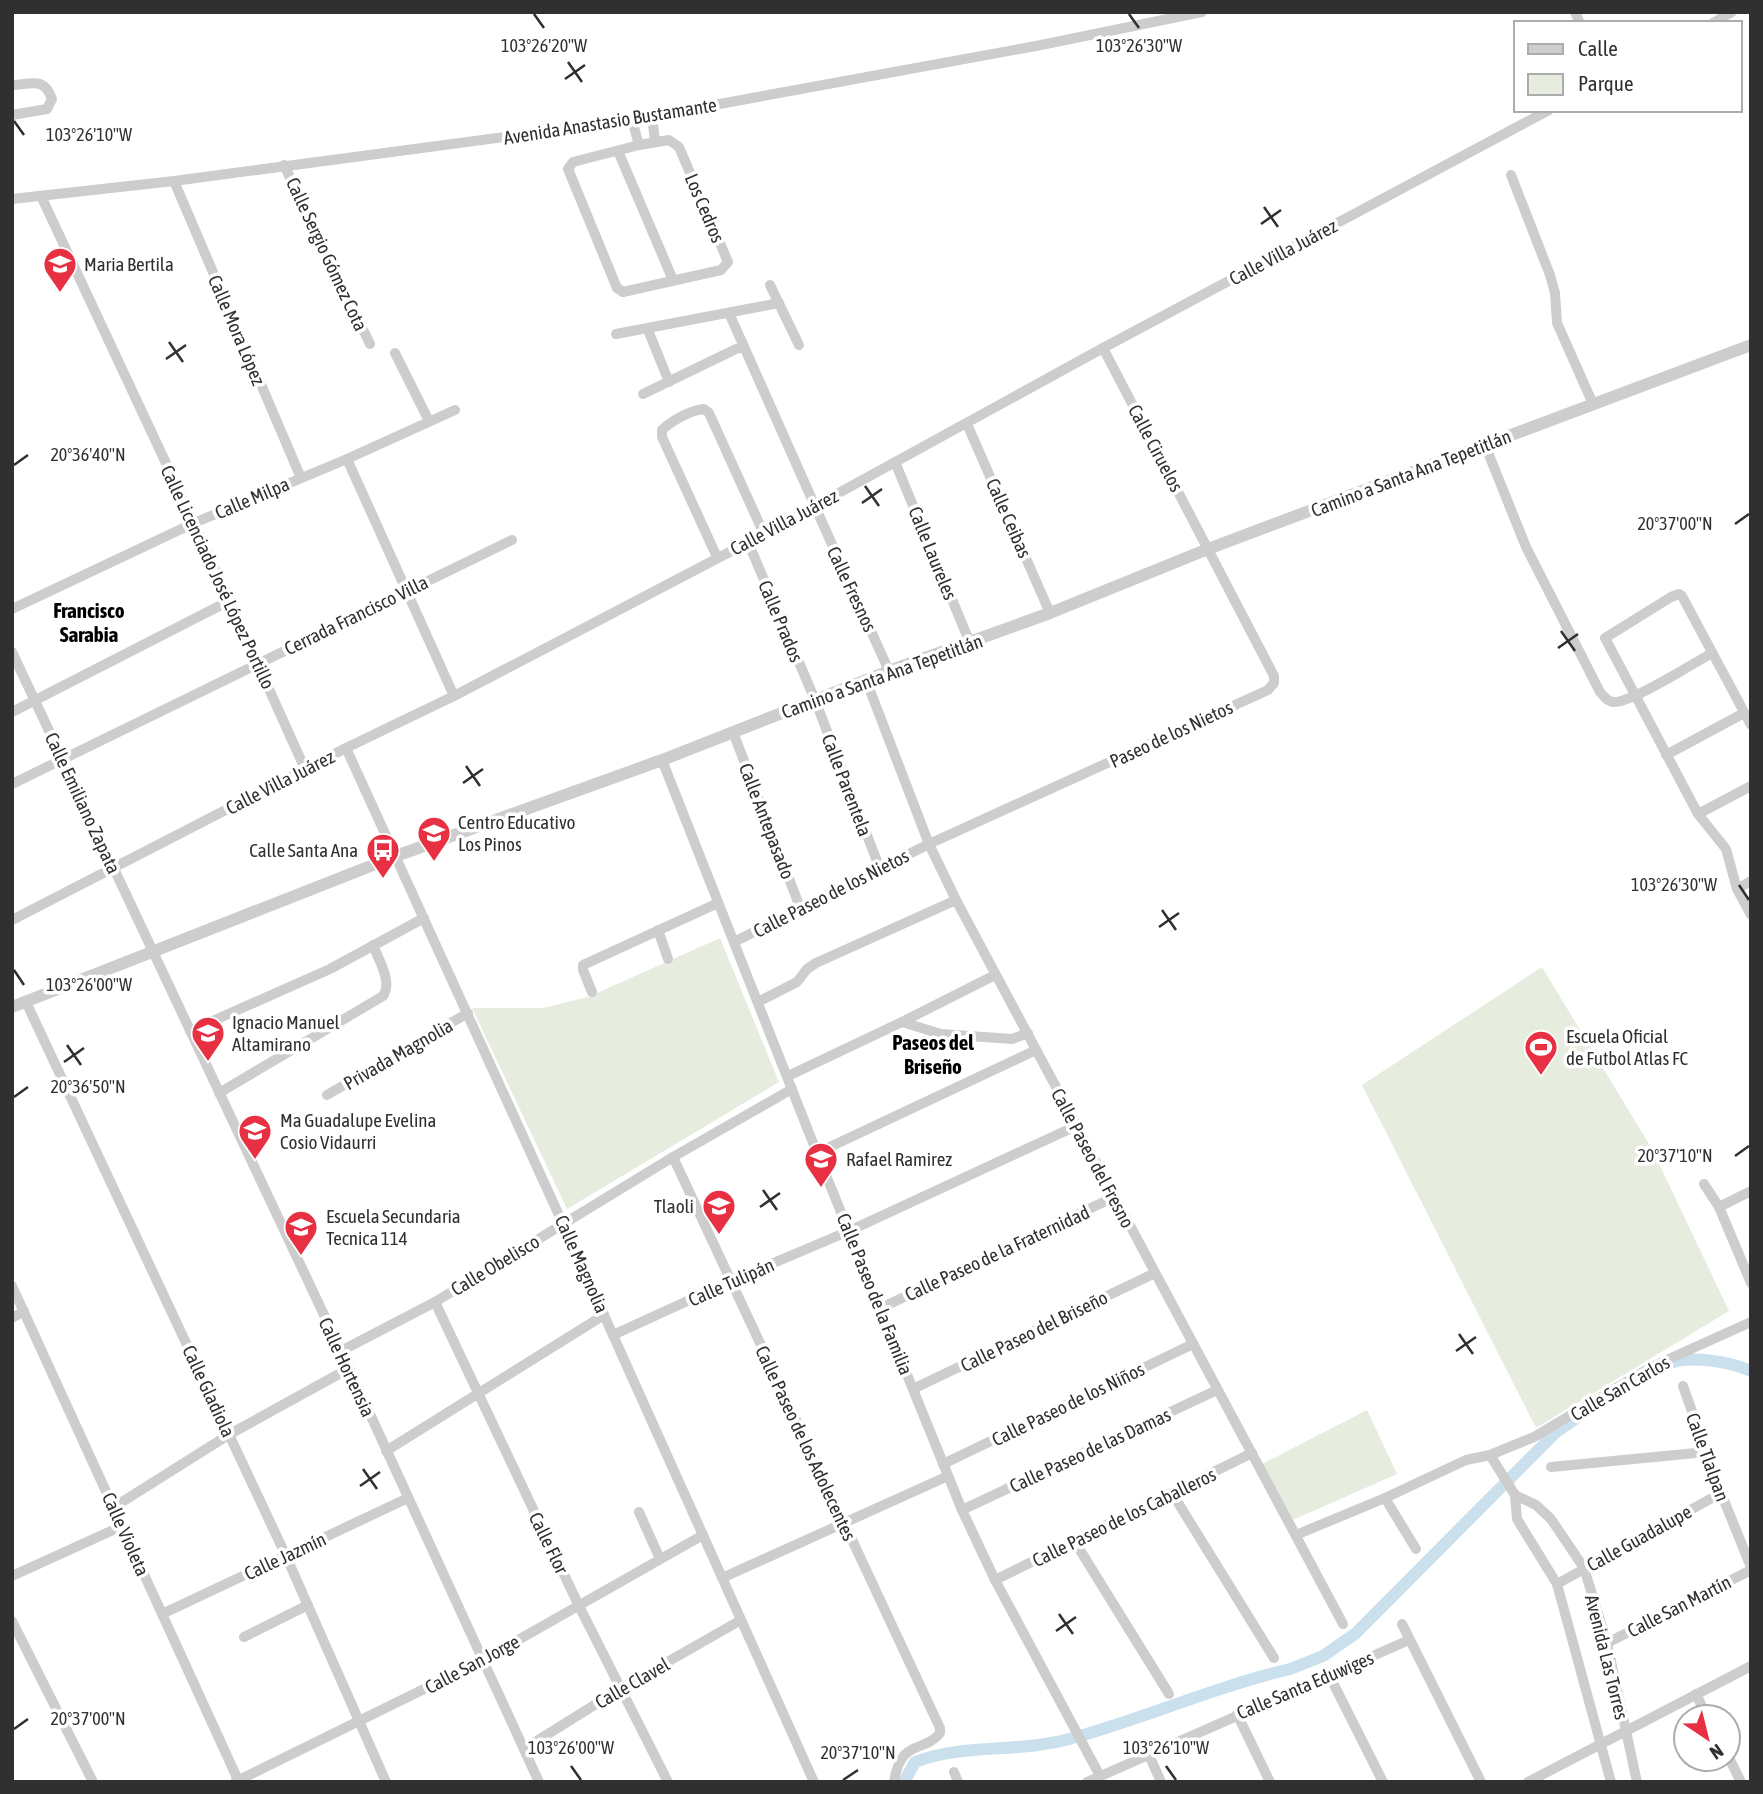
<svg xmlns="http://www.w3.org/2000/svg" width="1763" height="1794" font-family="'Asap Condensed',sans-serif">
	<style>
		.green { fill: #e6edde }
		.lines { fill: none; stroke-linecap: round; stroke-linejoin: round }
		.canal { stroke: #cae0ed; stroke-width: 12 }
		.minor { stroke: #cdcdcd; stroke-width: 10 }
		.tertiary { stroke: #cdcdcd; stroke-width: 12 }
		.ticks { fill: none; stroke: #303030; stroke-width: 2.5 }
		.labels { text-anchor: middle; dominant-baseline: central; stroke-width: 7; stroke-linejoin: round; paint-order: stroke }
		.street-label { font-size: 19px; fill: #303030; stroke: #fff }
		.poi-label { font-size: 19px; fill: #303030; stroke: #fff; text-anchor: start }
		.neighbourhood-label { font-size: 21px; font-weight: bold; fill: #000; stroke: #fff }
		.ticks-label { font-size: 18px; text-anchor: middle; fill: #303030; stroke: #fff; stroke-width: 7; stroke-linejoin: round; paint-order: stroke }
	</style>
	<rect width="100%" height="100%" fill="#fff"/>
	<g class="green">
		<polygon points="720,938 779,1082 567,1209 472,1008 543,1008 588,997"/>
		<polygon points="1542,967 1652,1149 1729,1311 1536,1428 1362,1085"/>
		<polygon points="1367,1410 1397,1474 1293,1520 1262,1464"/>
	</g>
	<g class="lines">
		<g class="canal">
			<path d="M 1626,1387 C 1640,1379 1655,1369 1670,1363 C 1691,1355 1731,1362 1751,1371"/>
			<path d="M 904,1782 L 915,1762 C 964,1743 1018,1753 1069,1739 C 1143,1719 1214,1687 1290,1669 L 1323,1656 L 1355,1634 L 1556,1432 L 1605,1399"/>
		</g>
		<g class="minor">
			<polyline points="1575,12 1580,23"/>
			<polyline points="1713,23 1732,12"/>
			<path d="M 12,85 C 33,84 44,77 52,99 L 47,109 L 12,115"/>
			<polyline points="652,116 655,141"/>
			<polyline points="632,120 639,145"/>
			<polygon points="669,140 679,147 728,262 721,270 623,292 617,288 568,169 573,162 639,145"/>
			<polyline points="618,151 673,280"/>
			<polyline points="284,165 370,344"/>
			<polyline points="1511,175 1550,275 1555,293 1557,323 1593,404"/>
			<polyline points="174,181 301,478"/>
			<polyline points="41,196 194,523 305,769"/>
			<polyline points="12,199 174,181 632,120 1041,45 1202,12"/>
			<polyline points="770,285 799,345"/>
			<path d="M 729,313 C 782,432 835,552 889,671"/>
			<polyline points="648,330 669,382"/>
			<polyline points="616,334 779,303"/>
			<polyline points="395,353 429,421"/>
			<polyline points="643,394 736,349 744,347"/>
			<polyline points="967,424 1050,613"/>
			<path d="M 1485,445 L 1526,547 L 1600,692 C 1604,696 1606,701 1613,702 C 1630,704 1694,663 1712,653"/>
			<polyline points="347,459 454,696"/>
			<polyline points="895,462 970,643"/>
			<polyline points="748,542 815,700 880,869"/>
			<path d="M 717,557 L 662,437 L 662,430 C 671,421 691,410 704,409 L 709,413 L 764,534"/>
			<polyline points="12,609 194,523 347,459 455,410"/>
			<polyline points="12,652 341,1351 539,1782"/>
			<polyline points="866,680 929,844 956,900 1343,1624"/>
			<polyline points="12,712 229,601"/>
			<polyline points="1751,725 1682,596 1679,594 1671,597 1605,638 1698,814 1726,849 1737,889 1751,915"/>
			<polyline points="733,732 801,910"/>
			<polyline points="346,748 563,1224 814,1782"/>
			<polyline points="1666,755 1744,713"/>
			<polyline points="662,760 817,1153 962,1510 995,1580 1100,1776"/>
			<polyline points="12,784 512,540"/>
			<polyline points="1698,814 1751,786"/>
			<polyline points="1737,889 1751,881"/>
			<polyline points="12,920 346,748 454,696 764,534 1103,348 1549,110"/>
			<polyline points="658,930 668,959"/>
			<polyline points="734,942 929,844 1268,690 1274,683 1274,676 1103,348"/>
			<polyline points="592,992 583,970 583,965 718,903"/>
			<polyline points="26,1002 286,1556 386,1782"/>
			<polyline points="758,1002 797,982 807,969 816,963 956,900"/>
			<polyline points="902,1022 941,1034 1012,1039 1028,1033"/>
			<polyline points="190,1031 330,969 424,918"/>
			<polyline points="788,1076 902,1022 995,975"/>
			<path d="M 219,1093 L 383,996 C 393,982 378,959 373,945"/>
			<polyline points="327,1095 468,1013"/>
			<polyline points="817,1153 1036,1050"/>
			<path d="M 673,1157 L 940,1728 L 940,1733 C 924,1754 901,1737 894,1782"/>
			<polyline points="1704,1184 1719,1207 1751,1283"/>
			<polyline points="1719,1207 1751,1191"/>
			<polyline points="12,1286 239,1782"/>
			<polyline points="435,1302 579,1606 668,1782"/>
			<polyline points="881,1308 1114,1197"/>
			<polyline points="12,1318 24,1311"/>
			<polyline points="613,1335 731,1281 849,1231 1076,1126"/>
			<polyline points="341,1351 435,1302 673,1157 792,1089"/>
			<polyline points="1683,1386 1721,1493 1751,1567"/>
			<polyline points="913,1389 1155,1273"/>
			<polyline points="386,1451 604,1315"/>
			<polyline points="1490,1455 1534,1437 1651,1367 1751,1322"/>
			<polyline points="943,1464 1193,1344"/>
			<polyline points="1551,1467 1706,1452"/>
			<polyline points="1172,1493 1274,1658"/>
			<polyline points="1515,1495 1536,1505 1551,1519 1584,1568 1607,1643 1637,1782"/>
			<polyline points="1385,1498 1416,1549"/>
			<polyline points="114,1507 230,1434 348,1369"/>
			<polyline points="962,1510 1217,1390"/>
			<polyline points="639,1512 660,1559"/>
			<polyline points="1296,1535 1385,1498 1466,1460 1490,1455 1515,1495 1517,1519 1557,1584 1611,1782"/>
			<polyline points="1075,1542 1169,1694"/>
			<polyline points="12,1576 122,1526"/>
			<polyline points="722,1578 948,1476"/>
			<polyline points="995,1580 1252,1453"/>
			<polyline points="1557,1584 1721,1493"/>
			<polyline points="162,1614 408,1498"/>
			<polyline points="12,1621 93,1782"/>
			<polyline points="1402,1624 1481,1782"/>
			<polyline points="244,1637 308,1605"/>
			<polyline points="1607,1643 1751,1570"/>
			<polyline points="1329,1675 1383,1782"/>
			<polyline points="1696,1694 1707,1717"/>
			<polyline points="1237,1714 1270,1782"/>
			<polyline points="524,1749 620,1689 741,1620"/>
			<polyline points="1149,1755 1161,1782"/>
			<polyline points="1728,1756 1741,1782"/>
			<polyline points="954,1772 958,1782"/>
			<polyline points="235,1782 483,1660 703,1535"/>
			<polyline points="1087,1782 1409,1640"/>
			<polyline points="1528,1782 1751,1666"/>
		</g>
		<polyline class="tertiary" points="12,1007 396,856 662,760 889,671 1050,613 1208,549 1751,345"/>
	</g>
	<path class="ticks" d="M 534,14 L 544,28M 1129,14 L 1139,28M 568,62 L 582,82M 565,79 L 585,65M 14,121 L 24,135M 1264,207 L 1278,227M 1261,224 L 1281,210M 169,342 L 183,362M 166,359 L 186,345M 14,465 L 28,455M 865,486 L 879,506M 862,503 L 882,489M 1735,524 L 1749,514M 1561,631 L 1575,651M 1558,648 L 1578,634M 466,766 L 480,786M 463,783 L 483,769M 1739,885 L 1749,900M 1162,910 L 1176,930M 1159,927 L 1179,913M 14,970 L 24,985M 67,1045 L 81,1065M 64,1062 L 84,1048M 14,1097 L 28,1087M 1735,1156 L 1749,1146M 763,1190 L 777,1210M 760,1207 L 780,1193M 1459,1334 L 1473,1354M 1456,1351 L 1476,1337M 363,1469 L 377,1489M 360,1486 L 380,1472M 1059,1614 L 1073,1634M 1056,1631 L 1076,1617M 14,1729 L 28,1719M 571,1766 L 581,1780M 1166,1766 L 1176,1780M 843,1780 L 858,1770"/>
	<defs>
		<symbol id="school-pin" viewBox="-11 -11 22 30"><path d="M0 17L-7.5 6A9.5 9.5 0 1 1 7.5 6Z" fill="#e73143" stroke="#fff"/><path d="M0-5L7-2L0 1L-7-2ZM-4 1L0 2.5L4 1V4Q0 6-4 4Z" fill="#fff"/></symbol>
		<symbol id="bus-pin" viewBox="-11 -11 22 30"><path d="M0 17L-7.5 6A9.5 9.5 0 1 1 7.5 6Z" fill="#e73143" stroke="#fff"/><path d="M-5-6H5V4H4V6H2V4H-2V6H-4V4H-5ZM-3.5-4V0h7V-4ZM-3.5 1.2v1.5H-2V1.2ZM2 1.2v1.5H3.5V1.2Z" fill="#fff"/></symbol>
		<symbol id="stadium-pin" viewBox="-11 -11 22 30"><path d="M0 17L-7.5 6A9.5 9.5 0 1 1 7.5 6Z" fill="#e73143" stroke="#fff"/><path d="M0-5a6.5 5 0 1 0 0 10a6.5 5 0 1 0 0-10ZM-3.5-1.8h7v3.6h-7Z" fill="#fff"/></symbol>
	</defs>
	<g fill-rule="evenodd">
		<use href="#school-pin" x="41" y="245" width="38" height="52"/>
		<use href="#school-pin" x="415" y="814" width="38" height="52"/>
		<use href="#bus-pin" x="364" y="831" width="38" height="52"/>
		<use href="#school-pin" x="189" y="1014" width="38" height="52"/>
		<use href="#stadium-pin" x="1522" y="1028" width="38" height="52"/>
		<use href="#school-pin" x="236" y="1112" width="38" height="52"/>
		<use href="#school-pin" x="802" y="1140" width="38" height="52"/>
		<use href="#school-pin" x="700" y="1187" width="38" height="52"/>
		<use href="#school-pin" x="282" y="1208" width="38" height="52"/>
	</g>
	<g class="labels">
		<g class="street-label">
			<text transform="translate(610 121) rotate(-9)">Avenida Anastasio Bustamante</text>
			<text transform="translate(705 208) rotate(67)">Los Cedros</text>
			<text transform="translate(1283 252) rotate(-28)">Calle Villa Juárez</text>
			<text transform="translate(327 254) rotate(65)">Calle Sergio Gómez Cota</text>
			<text transform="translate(237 330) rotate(67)">Calle Mora López</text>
			<text transform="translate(1156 448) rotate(62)">Calle Ciruelos</text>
			<text transform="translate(1411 473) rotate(-21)">Camino a Santa Ana Tepetitlán</text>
			<text transform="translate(252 498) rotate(-23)">Calle Milpa</text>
			<text transform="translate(1009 518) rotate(66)">Calle Ceibas</text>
			<text transform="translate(784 522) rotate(-28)">Calle Villa Juárez</text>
			<text transform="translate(933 553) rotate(68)">Calle Laureles</text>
			<text transform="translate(218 577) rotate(65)">Calle Licenciado José López Portillo</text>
			<text transform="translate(852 589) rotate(65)">Calle Fresnos</text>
			<text transform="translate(356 615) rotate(-26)">Cerrada Francisco Villa</text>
			<text transform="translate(781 621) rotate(67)">Calle Prados</text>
			<text transform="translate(882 676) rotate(-20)">Camino a Santa Ana Tepetitlán</text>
			<text transform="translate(1171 734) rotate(-25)">Paseo de los Nietos</text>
			<text transform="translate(280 782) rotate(-27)">Calle Villa Juárez</text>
			<text transform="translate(847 785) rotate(69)">Calle Parentela</text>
			<text transform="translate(83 803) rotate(65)">Calle Emiliano Zapata</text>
			<text transform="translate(767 821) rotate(69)">Calle Antepasado</text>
			<text transform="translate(831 893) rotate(-27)">Calle Paseo de los Nietos</text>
			<text transform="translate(398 1054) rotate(-30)">Privada Magnolia</text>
			<text transform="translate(1093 1158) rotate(62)">Calle Paseo del Fresno</text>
			<text transform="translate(997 1253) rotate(-25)">Calle Paseo de la Fraternidad</text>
			<text transform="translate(582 1264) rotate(66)">Calle Magnolia</text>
			<text transform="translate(495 1265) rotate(-31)">Calle Obelisco</text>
			<text transform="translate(731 1282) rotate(-24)">Calle Tulipán</text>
			<text transform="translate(875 1294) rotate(68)">Calle Paseo de la Familia</text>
			<text transform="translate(1034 1331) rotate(-26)">Calle Paseo del Briseño</text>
			<text transform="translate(347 1367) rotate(65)">Calle Hortensia</text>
			<text transform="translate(1620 1388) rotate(-30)">Calle San Carlos</text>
			<text transform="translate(209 1391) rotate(65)">Calle Gladiola</text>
			<text transform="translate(1068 1404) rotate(-26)">Calle Paseo de los Niños</text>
			<text transform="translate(806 1443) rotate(65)">Calle Paseo de los Adolecentes</text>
			<text transform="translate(1090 1450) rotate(-25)">Calle Paseo de las Damas</text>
			<text transform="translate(1708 1457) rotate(70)">Calle Tlalpan</text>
			<text transform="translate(1124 1517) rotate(-26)">Calle Paseo de los Caballeros</text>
			<text transform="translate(126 1534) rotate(66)">Calle Violeta</text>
			<text transform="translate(1639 1538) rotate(-29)">Calle Guadalupe</text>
			<text transform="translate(549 1543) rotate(64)">Calle Flor</text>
			<text transform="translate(285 1556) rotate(-25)">Calle Jazmín</text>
			<text transform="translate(1679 1606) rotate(-27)">Calle San Martín</text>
			<text transform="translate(1607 1657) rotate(76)">Avenida Las Torres</text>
			<text transform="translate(472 1664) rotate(-28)">Calle San Jorge</text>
			<text transform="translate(632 1683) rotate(-30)">Calle Clavel</text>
			<text transform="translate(1305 1685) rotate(-23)">Calle Santa Eduwiges</text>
		</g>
		<g class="poi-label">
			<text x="84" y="264">Maria Bertila</text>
			<text x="458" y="822">Centro Educativo<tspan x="458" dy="22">Los Pinos</tspan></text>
			<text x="358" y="850" text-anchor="end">Calle Santa Ana</text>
			<text x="232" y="1022">Ignacio Manuel<tspan x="232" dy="22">Altamirano</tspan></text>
			<text x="1566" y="1036">Escuela Oficial<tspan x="1566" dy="22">de Futbol Atlas FC</tspan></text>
			<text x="280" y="1120">Ma Guadalupe Evelina<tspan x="280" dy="22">Cosio Vidaurri</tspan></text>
			<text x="846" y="1159">Rafael Ramirez</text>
			<text x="694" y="1206" text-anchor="end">Tlaoli</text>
			<text x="326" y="1216">Escuela Secundaria<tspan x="326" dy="22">Tecnica 114</tspan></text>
		</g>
		<g class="neighbourhood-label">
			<text x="89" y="610">Francisco<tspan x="89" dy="24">Sarabia</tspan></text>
			<text x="933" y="1042">Paseos del<tspan x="933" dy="24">Briseño</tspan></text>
		</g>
	</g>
	<g class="ticks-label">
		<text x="544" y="52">103°26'20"W</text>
		<text x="1139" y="52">103°26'30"W</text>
		<text x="89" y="141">103°26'10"W</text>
		<text x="88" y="461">20°36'40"N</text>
		<text x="1675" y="530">20°37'00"N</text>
		<text x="1674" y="891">103°26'30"W</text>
		<text x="89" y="991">103°26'00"W</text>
		<text x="88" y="1093">20°36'50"N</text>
		<text x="1675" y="1162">20°37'10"N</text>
		<text x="88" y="1725">20°37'00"N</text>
		<text x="571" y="1754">103°26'00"W</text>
		<text x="1166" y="1754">103°26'10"W</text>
		<text x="858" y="1759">20°37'10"N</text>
	</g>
	<rect width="1763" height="1794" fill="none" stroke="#303030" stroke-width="28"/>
	<rect x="1514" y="21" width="228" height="91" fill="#ffffff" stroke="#acacac" stroke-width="2"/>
	<rect x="1528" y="44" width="35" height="10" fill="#cdcdcd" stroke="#acacac" stroke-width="2"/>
	<text x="1578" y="56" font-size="21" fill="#303030">Calle</text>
	<rect x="1528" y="74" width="35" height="21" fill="#e6edde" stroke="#acacac" stroke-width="2"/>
	<text x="1578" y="91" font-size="21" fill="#303030">Parque</text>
	<g transform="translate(1707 1738) rotate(145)"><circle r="33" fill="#ffffff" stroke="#acacac" stroke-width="2"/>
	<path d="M0-5L12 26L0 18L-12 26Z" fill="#e73143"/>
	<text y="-10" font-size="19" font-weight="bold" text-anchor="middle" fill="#303030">N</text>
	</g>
</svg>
